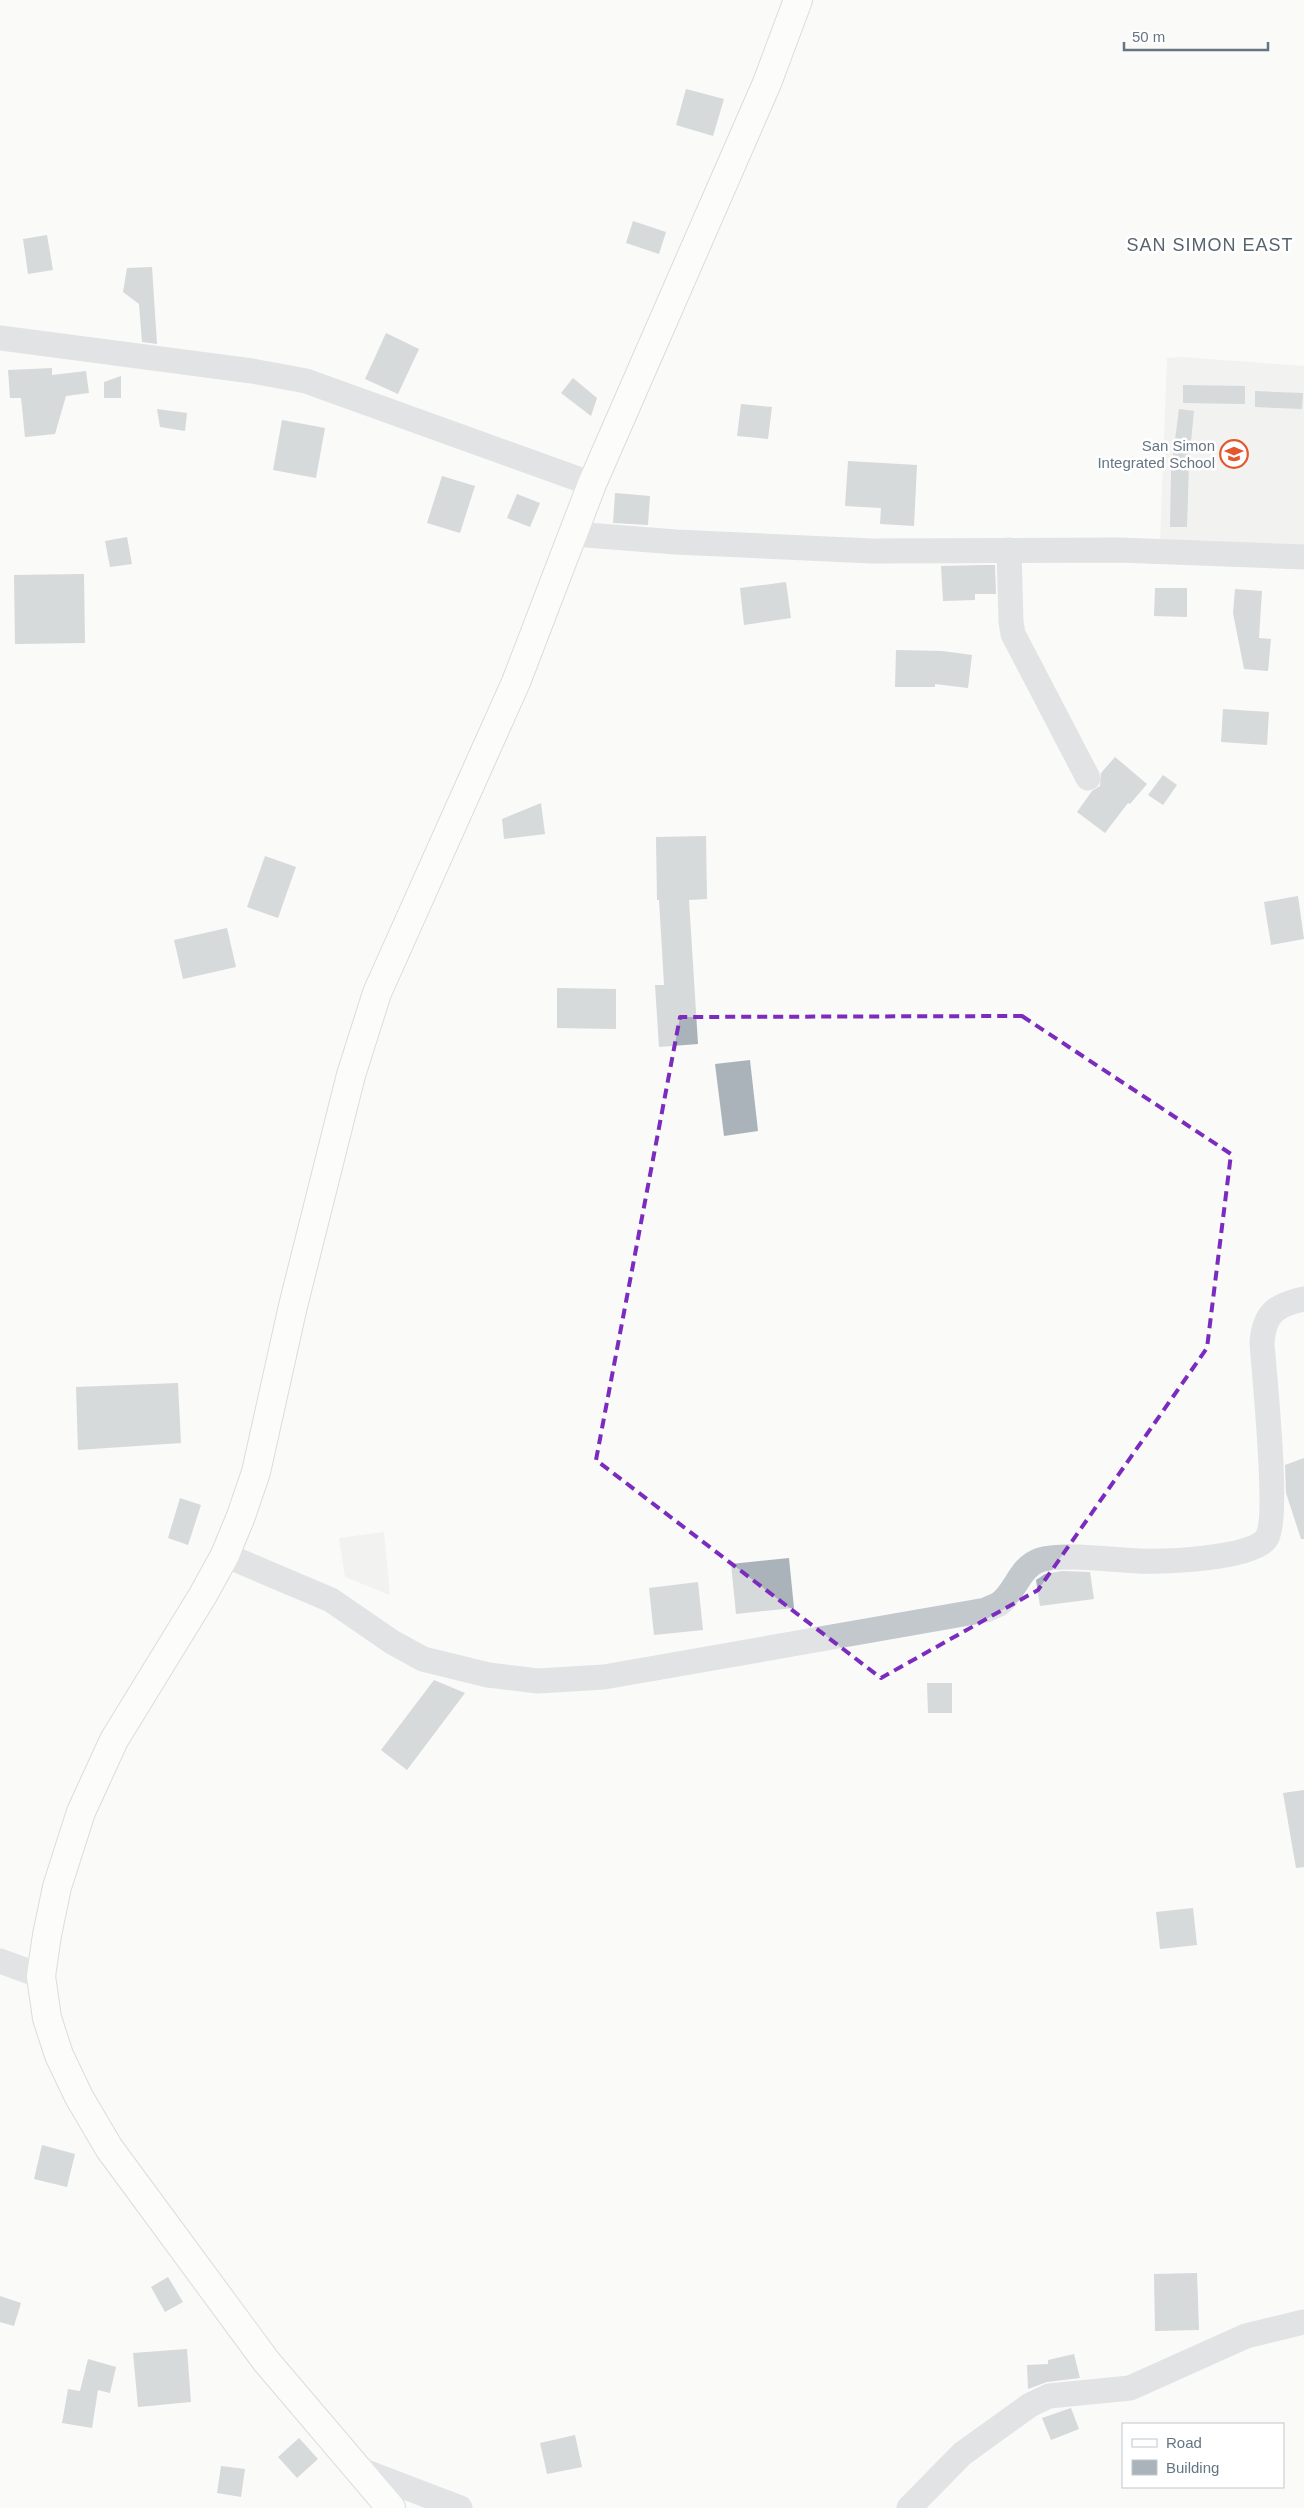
<svg xmlns="http://www.w3.org/2000/svg" width="1304" height="2508" font-family="Helvetica,sans-serif">
	<style>
		.built { fill: #e8e9e9 }
		.building { fill: #aab3b9 }
		.lines { fill: none; stroke-linecap: round; stroke-linejoin: round }
		.major-casing { stroke: #b5babe; stroke-width: 30 }
		.minor { stroke: #c3c8cc; stroke-width: 25 }
		.major { stroke: #fff; stroke-width: 28 }
		.marked { fill: none; stroke: #7b2cbf; stroke-width: 4; stroke-dasharray: 10 6; stroke-linejoin: round }
		.labels { text-anchor: middle; dominant-baseline: central; stroke-width: 5; stroke-linejoin: round; paint-order: stroke }
		.poi-label { font-size: 15px; fill: #657683; stroke: #fff; text-anchor: end }
		.quarter-label { font-size: 18px; letter-spacing: 1px; fill: #57646e; stroke: #fff }
	</style>
	<rect width="100%" height="100%" fill="#fafaf8"/>
	<g class="built">
		<polygon points="1181,357 1304,366 1304,546 1160,542 1167,358"/>
		<polygon points="384,1532 390,1595 345,1577 339,1538"/>
	</g>
	<g class="building">
		<polygon points="686,89 724,99 713,136 676,125"/>
		<polygon points="633,221 666,232 659,254 626,243"/>
		<polygon points="47,235 53,270 28,274 23,239"/>
		<polygon points="152,267 157,344 142,342 139,304 123,292 127,268"/>
		<polygon points="386,333 419,349 398,394 365,379"/>
		<polygon points="52,368 52,375 86,371 89,393 66,396 55,434 25,437 21,398 10,398 8,370"/>
		<polygon points="121,376 121,398 104,398 104,382"/>
		<polygon points="573,378 597,398 591,416 561,393"/>
		<polygon points="1183,385 1245,386 1245,404 1183,403"/>
		<polygon points="1255,391 1303,393 1302,409 1255,407"/>
		<polygon points="741,404 772,407 768,439 737,436"/>
		<polygon points="157,409 187,413 185,431 160,427"/>
		<polygon points="1179,409 1194,411 1189,462 1187,527 1170,527 1171,471"/>
		<polygon points="282,420 325,428 316,478 273,470"/>
		<polygon points="848,461 917,465 914,526 880,524 881,508 845,506"/>
		<polygon points="442,476 475,486 460,533 427,523"/>
		<polygon points="615,493 650,496 648,525 613,523"/>
		<polygon points="517,494 540,503 530,527 507,518"/>
		<polygon points="127,537 132,564 110,567 105,541"/>
		<polygon points="982,565 995,565 996,594 975,594 975,600 943,601 941,566"/>
		<polygon points="84,574 85,643 15,644 14,575"/>
		<polygon points="786,582 791,618 744,625 740,588"/>
		<polygon points="1155,588 1187,588 1187,617 1154,616"/>
		<polygon points="1235,589 1262,591 1259,638 1271,639 1268,671 1244,669 1233,613"/>
		<polygon points="896,650 942,651 972,655 968,688 935,684 935,687 895,687"/>
		<polygon points="1223,709 1269,712 1267,745 1221,742"/>
		<polygon points="1115,757 1147,784 1130,804 1128,803 1105,833 1077,812 1092,791 1100,786 1101,773"/>
		<polygon points="1163,775 1177,785 1163,805 1148,795"/>
		<polygon points="541,803 545,834 504,839 502,819"/>
		<polygon points="706,836 707,899 689,900 698,1044 659,1047 655,985 664,985 659,900 657,900 656,837"/>
		<polygon points="265,856 296,867 278,918 247,907"/>
		<polygon points="1298,896 1304,939 1271,945 1264,902"/>
		<polygon points="227,928 236,967 183,979 174,940"/>
		<polygon points="557,988 616,989 616,1029 557,1028"/>
		<polygon points="750,1060 758,1131 724,1136 715,1064"/>
		<polygon points="178,1383 181,1443 78,1450 76,1387"/>
		<polygon points="1304,1458 1304,1539 1301,1539 1286,1493 1285,1465"/>
		<polygon points="180,1498 201,1505 188,1545 168,1538"/>
		<polygon points="789,1558 794,1608 736,1614 731,1564"/>
		<polygon points="1062,1571 1090,1572 1094,1599 1040,1606 1036,1580 1045,1574"/>
		<polygon points="698,1582 703,1630 654,1635 649,1588"/>
		<polygon points="434,1680 465,1693 407,1770 381,1750"/>
		<polygon points="927,1683 952,1683 952,1713 928,1713"/>
		<polygon points="1304,1790 1304,1867 1296,1868 1283,1793"/>
		<polygon points="1193,1908 1197,1945 1160,1949 1156,1912"/>
		<polygon points="42,2145 75,2154 67,2187 34,2179"/>
		<polygon points="1197,2273 1199,2330 1155,2331 1154,2274"/>
		<polygon points="168,2277 183,2302 165,2312 151,2287"/>
		<polygon points="0,2296 21,2303 14,2326 0,2322"/>
		<polygon points="187,2349 191,2402 138,2407 133,2353"/>
		<polygon points="1074,2354 1080,2378 1047,2382 1028,2389 1027,2365 1048,2364 1048,2360"/>
		<polygon points="88,2359 116,2367 110,2393 98,2390 92,2428 62,2423 68,2389 80,2391"/>
		<polygon points="1071,2408 1079,2429 1051,2440 1042,2418"/>
		<polygon points="575,2435 582,2467 547,2474 540,2443"/>
		<polygon points="299,2438 318,2459 297,2478 278,2457"/>
		<polygon points="221,2466 245,2469 241,2497 217,2493"/>
	</g>
	<g class="lines">
		<defs>
			<polyline id="major" points="391,2508 266,2361 109,2148 79,2097 59,2055 47,2018 41,1976 47,1935 57,1887 81,1812 114,1740 203,1595 225,1555 241,1516 256,1472 293,1306 351,1075 377,993 516,682 592,484 767,83 798,0"/>
		</defs>
		<use href="#major" class="major-casing"/>
		<g class="minor">
			<polyline points="0,338 252,371 306,381 592,484"/>
			<polyline points="574,534 676,542 872,551 1119,550 1304,557"/>
			<polyline points="1009,550 1011,622 1013,634 1088,778"/>
			<path d="M 225,1555 L 331,1600 L 392,1642 L 423,1659 L 488,1675 L 538,1681 L 604,1677 L 986,1610 C 990,1608 995,1606 999,1604 C 1016,1592 1019,1567 1040,1560 C 1062,1553 1114,1560 1138,1561 C 1164,1562 1251,1559 1266,1539 C 1280,1520 1264,1374 1262,1343 C 1264,1313 1276,1305 1304,1299"/>
			<polyline points="0,1961 41,1976"/>
			<polyline points="358,2469 460,2508"/>
			<polyline points="909,2508 962,2454 1030,2405 1049,2396 1130,2388 1246,2336 1304,2322"/>
		</g>
		<use href="#major" class="major"/>
	</g>
	<path d="M0 0H1304V2508H0ZM 1022,1016 L 1231,1154 L 1207,1348 L 1038,1590 L 881,1678 L 596,1460 L 680,1017 Z" fill="#fafaf8" fill-opacity=".55" fill-rule="evenodd"/>
	<path class="marked" d="M 1022,1016 L 1231,1154 L 1207,1348 L 1038,1590 L 881,1678 L 596,1460 L 680,1017 Z"/>
	<defs>
		<symbol id="school-ring" viewBox="-11 -11 22 22"><circle r="9.5" fill="#fff" stroke="#e4572e" stroke-width="1.5"/><path d="M0-5L7-2L0 1L-7-2ZM-4 1L0 2.5L4 1V4Q0 6-4 4Z" fill="#e4572e"/></symbol>
	</defs>
	<g fill-rule="evenodd">
		<use href="#school-ring" x="1218" y="438" width="32" height="32"/>
	</g>
	<g class="labels">
		<g class="poi-label">
			<text x="1215" y="445">San Simon<tspan x="1215" dy="17">Integrated School</tspan></text>
		</g>
		<g class="quarter-label">
			<text x="1210" y="245">SAN SIMON EAST</text>
		</g>
	</g>
	<rect x="1122" y="2423" width="162" height="65" fill="#ffffff" stroke="#c1c8cd"/>
	<rect x="1132" y="2439" width="25" height="8" fill="#ffffff" stroke="#c1c8cd"/>
	<text x="1166" y="2448" font-size="15" fill="#657683">Road</text>
	<rect x="1132" y="2460" width="25" height="15" fill="#aab3b9" stroke="#c1c8cd"/>
	<text x="1166" y="2473" font-size="15" fill="#657683">Building</text>
	<path d="M1124 42v8h144v-8" fill="none" stroke="#657683" stroke-width="2.5"/>
	<text x="1132" y="42" font-size="15" fill="#657683" stroke="#ffffff" stroke-width="4" paint-order="stroke">50 m</text>
</svg>
